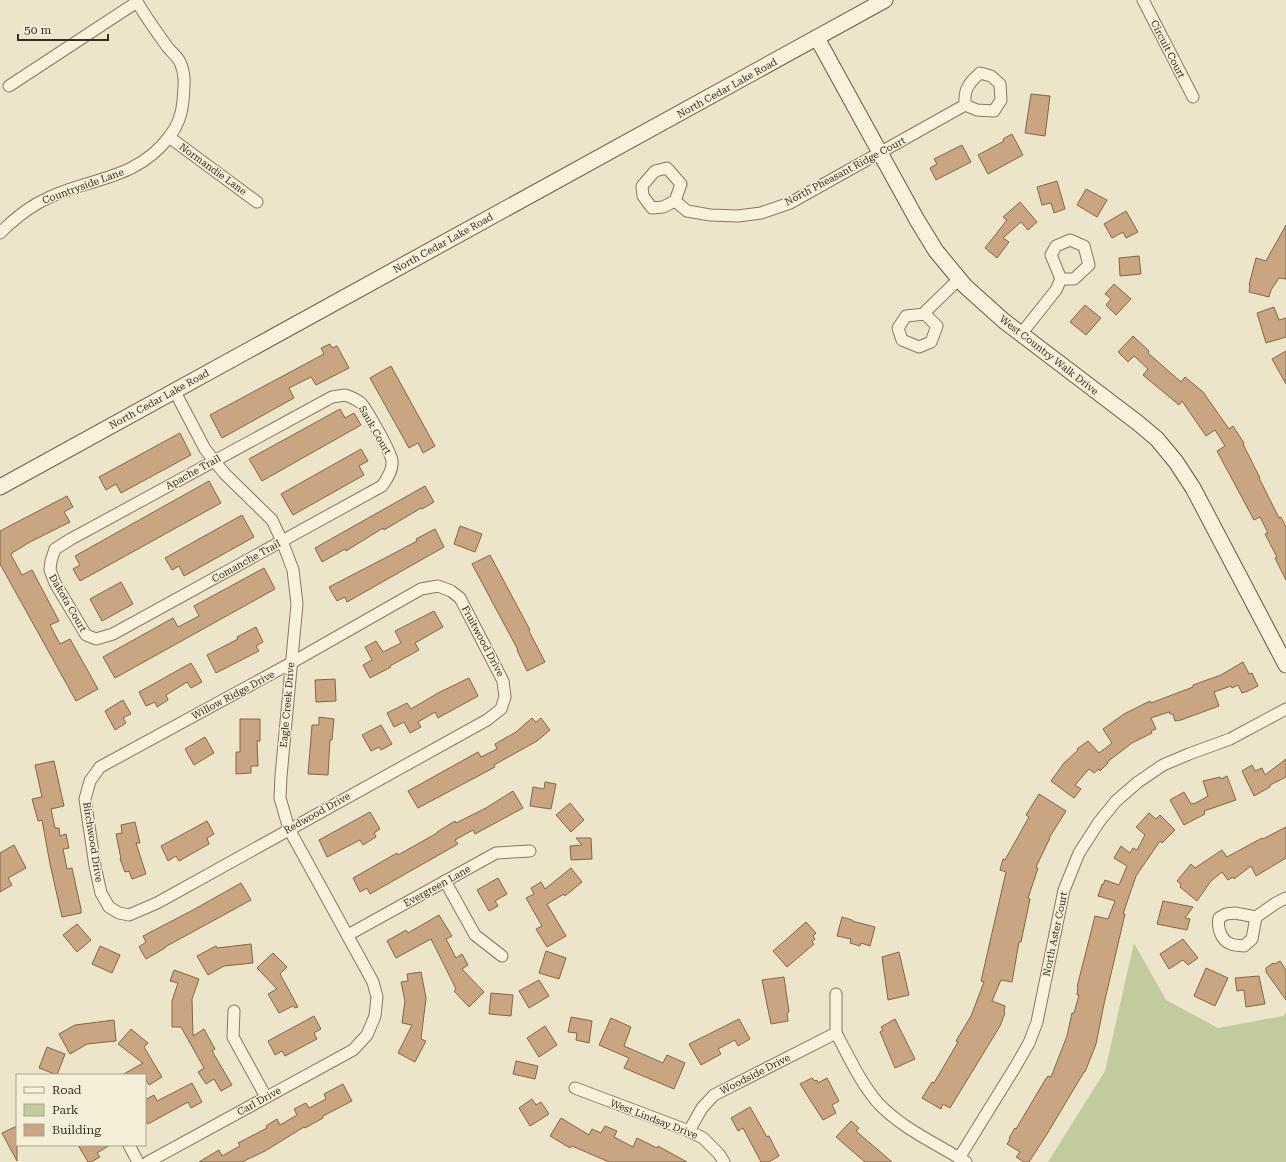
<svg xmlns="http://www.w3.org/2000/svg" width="1286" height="1162" font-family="'Roboto Serif',serif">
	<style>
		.green { fill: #c1cb9d }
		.building { fill: #c9a681; stroke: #866545 }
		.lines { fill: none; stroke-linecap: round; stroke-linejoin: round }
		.street-casing { stroke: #88795e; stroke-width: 13 }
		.secondary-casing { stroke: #6a5a41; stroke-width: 17 }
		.street { stroke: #f8f2dc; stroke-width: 11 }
		.secondary { stroke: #f8f2dc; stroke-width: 15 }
		.labels { text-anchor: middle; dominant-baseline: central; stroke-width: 3; stroke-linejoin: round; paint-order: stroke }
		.street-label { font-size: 10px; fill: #392f21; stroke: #f4efd8 }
	</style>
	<rect width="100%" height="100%" fill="#ede5c9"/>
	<polygon class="green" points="1134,943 1166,1000 1218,1028 1283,1016 1286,1013 1286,1162 1048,1162 1105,1071"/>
	<g class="building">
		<polygon points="1031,94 1050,96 1045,136 1025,133"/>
		<polygon points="1012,134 1023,155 988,174 978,155 1004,141 1003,139"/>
		<polygon points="962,145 971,162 936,180 930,168 937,164 934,159"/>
		<polygon points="1057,181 1065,209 1054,213 1051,203 1042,205 1037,187"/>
		<polygon points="1086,189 1107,200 1097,217 1077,205"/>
		<polygon points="1020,202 1037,222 1028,230 1021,222 1003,238 1009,242 997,258 985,248 1007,220 1003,217"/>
		<polygon points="1126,211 1138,232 1126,238 1123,232 1112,238 1104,224"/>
		<polygon points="1286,225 1286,279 1279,278 1271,290 1269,297 1249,292 1250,285 1249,285 1256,258 1266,261"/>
		<polygon points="1139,256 1141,274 1120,276 1119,258"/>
		<polygon points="1114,284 1131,299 1116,315 1106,305 1111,299 1105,294"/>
		<polygon points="1085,305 1101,318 1086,335 1070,322"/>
		<polygon points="1274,307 1279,320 1286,318 1286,337 1266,343 1257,313"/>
		<polygon points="1133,336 1149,351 1148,353 1181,382 1185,377 1203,392 1229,429 1233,426 1244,443 1243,444 1260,478 1259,478 1279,518 1281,517 1286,527 1286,580 1275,558 1277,557 1265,534 1268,533 1260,517 1254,520 1217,451 1225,446 1215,430 1206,436 1182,401 1179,405 1143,375 1148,369 1134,356 1128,362 1118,352"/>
		<polygon points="330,344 332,348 337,346 349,368 316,385 311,377 289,388 294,398 222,438 210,415 324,354 321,348"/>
		<polygon points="1286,351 1286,384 1272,359"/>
		<polygon points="391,366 435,446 423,453 418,443 409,448 370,378"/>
		<polygon points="340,409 345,418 354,413 361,425 262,481 249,459"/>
		<polygon points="180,433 191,455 121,493 116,484 106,490 99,477"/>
		<polygon points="361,449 368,461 359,466 364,475 293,515 281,494"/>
		<polygon points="209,481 221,503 80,581 73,569 80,565 75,556"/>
		<polygon points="425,486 434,502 422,509 421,508 384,530 383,528 346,551 345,549 322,562 315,548"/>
		<polygon points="67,496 73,507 64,512 70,522 30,542 12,553 11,555 22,575 32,570 59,621 50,625 60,644 70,639 98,689 76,701 0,564 0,531"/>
		<polygon points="242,515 254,537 184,576 179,566 172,570 165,558"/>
		<polygon points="460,526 482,534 475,552 454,544"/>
		<polygon points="435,529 444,547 347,602 345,597 337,601 329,587 387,557 417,541 416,539"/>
		<polygon points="490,555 530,630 529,631 545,662 527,671 517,650 518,650 472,564"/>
		<polygon points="264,568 275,589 115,678 103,657 173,618 178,627 199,616 194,606"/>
		<polygon points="121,582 133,604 102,621 90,599"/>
		<polygon points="434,611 443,627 415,643 419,650 390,666 391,667 370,678 363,665 372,660 365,647 376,641 383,652 401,643 395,631"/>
		<polygon points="256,627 263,642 256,646 259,651 216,673 207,655 238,639 237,637"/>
		<polygon points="1243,662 1249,674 1252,673 1258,686 1248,691 1242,693 1238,685 1232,688 1231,686 1214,692 1219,706 1181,720 1175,721 1173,714 1170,714 1169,712 1151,718 1156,729 1151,731 1152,733 1132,743 1107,762 1108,763 1100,771 1099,769 1094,773 1089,769 1075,785 1081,789 1074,798 1051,781 1064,763 1078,750 1077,749 1088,741 1099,753 1112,743 1103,729 1124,714 1150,701 1151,703 1193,687 1193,685 1221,675"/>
		<polygon points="191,663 202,682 191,688 187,682 166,695 168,700 157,707 155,702 146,706 139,692"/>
		<polygon points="469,678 478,696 438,718 435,712 418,722 421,727 410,733 404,722 394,727 387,713 407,703 411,709 438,693"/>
		<polygon points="335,679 336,701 316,702 315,680"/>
		<polygon points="123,700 131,714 123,718 126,723 115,730 105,711"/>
		<polygon points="319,717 334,719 332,740 330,740 328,775 308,774 312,725 319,725"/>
		<polygon points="532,718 536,722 541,718 550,730 537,741 494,765 495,767 418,808 408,791 478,752 481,757 497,749 495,744 516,732"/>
		<polygon points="240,719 260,719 260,741 257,741 258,766 251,766 251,773 236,774 236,752 240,752"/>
		<polygon points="381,725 392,744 381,750 379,747 371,751 362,735"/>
		<polygon points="205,737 214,753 194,765 185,749"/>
		<polygon points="1286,759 1286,777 1270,785 1270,787 1254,796 1242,771 1252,765 1255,771 1262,768 1265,775"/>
		<polygon points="54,761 64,806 51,809 55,828 59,828 60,836 66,834 69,848 63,849 67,869 72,868 81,909 81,913 62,917 50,864 42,820 38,821 32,799 42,797 35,765"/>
		<polygon points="1227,776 1236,800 1204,811 1205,814 1184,825 1170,800 1184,792 1191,804 1193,803 1194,804 1208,796 1203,781 1220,777 1221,779"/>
		<polygon points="545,782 556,784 551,809 530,806 533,787 544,789"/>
		<polygon points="513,791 523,808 475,834 473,830 455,840 458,844 370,894 367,888 360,892 353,878 397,853 398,855 437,833 437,832 455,821 456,823 486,808"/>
		<polygon points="1039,794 1066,811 1049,838 1050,838 1036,867 1038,868 1028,898 1030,899 1021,942 1019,942 1012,982 1001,980 992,1001 1005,1006 1004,1012 1005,1013 1000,1026 950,1108 943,1104 941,1109 922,1098 932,1082 934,1083 958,1042 956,1041 971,1016 984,982 981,981 1006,872 1000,870 1003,859 1005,860 1029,817 1026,815"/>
		<polygon points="570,803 584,820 571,832 556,815"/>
		<polygon points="370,812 380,829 374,833 376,837 363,845 360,840 327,857 319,840"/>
		<polygon points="1149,813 1156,819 1160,815 1175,830 1162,843 1160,841 1136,876 1123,914 1125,914 1104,1004 1096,1044 1085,1072 1084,1072 1047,1134 1029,1162 1024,1162 1016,1157 1020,1152 1007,1144 1010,1139 1009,1138 1015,1128 1016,1129 1045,1080 1048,1076 1051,1077 1067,1036 1072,1013 1074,1013 1079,995 1077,995 1078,987 1077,987 1095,916 1108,919 1115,901 1098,896 1102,884 1103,885 1105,880 1119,885 1127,866 1114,858 1121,846 1130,853 1133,848 1137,850 1145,835 1136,827"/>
		<polygon points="207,821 214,834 207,838 209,844 179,861 176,856 168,861 161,846"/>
		<polygon points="135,822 140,843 136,843 146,874 132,879 129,871 125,872 120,859 121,859 116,834 122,833 121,825"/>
		<polygon points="1286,827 1286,858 1256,876 1251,866 1234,879 1233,877 1228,880 1222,872 1211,881 1197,901 1180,887 1181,884 1177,881 1191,864 1195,868 1222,850 1227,857 1262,838 1263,839"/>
		<polygon points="576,838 591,838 592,859 571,860 570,846 582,845"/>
		<polygon points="14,845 26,868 8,878 12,885 0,892 0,853"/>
		<polygon points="571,868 582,882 565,896 564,894 547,904 566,936 547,947 536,929 542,926 526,898 534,894 531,888 541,882 545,889"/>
		<polygon points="498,878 507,894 495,901 498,906 489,911 477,890"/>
		<polygon points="241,883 251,900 165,947 165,948 146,959 139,947 146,942 143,936 193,910"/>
		<polygon points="1163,901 1193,907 1185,918 1190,919 1187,930 1157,924"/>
		<polygon points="439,915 452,936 446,939 456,958 462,954 468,965 462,969 484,992 469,1007 454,991 456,989 431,939 396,958 387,941 406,930 408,933"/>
		<polygon points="842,917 852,920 852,921 875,927 870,946 861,943 860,946 850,943 851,939 837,936"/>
		<polygon points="806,922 816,933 813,936 815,939 812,942 814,944 787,967 773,951"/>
		<polygon points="77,924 91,940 77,952 63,935"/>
		<polygon points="1183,939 1198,958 1188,965 1183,960 1169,969 1160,954"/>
		<polygon points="251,944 253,963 224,966 208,975 197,956 216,946 217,948"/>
		<polygon points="100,946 120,955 112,973 92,964"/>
		<polygon points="546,951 566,958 559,979 539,973"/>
		<polygon points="899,952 909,995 888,1000 882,957"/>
		<polygon points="273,953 287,967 280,974 298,1007 295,1008 293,1006 279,1013 268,994 277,989 257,968"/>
		<polygon points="1280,961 1286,970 1286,1000 1266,972 1266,968 1273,963 1275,964"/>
		<polygon points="1206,968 1228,978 1215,1006 1194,996"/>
		<polygon points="174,970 199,979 192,999 193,1036 204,1029 215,1049 212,1051 232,1085 221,1091 214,1079 206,1084 198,1072 204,1068 181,1027 172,1027 172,1001 178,983 170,981"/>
		<polygon points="421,972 426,998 421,1039 426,1041 415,1062 398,1053 412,1025 402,1023 405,1001 401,982 408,981 407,974"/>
		<polygon points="1259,976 1265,1004 1246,1007 1244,990 1237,991 1235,978"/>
		<polygon points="784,977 789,1012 787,1013 788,1021 771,1024 762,980"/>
		<polygon points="539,980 549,996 529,1008 519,991"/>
		<polygon points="491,993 513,995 511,1016 489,1014"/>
		<polygon points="314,1016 321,1029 314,1033 317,1039 285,1056 282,1051 275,1055 268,1041"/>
		<polygon points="571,1017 592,1021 589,1043 576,1040 577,1033 568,1032"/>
		<polygon points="611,1018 631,1027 624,1046 663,1063 667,1055 685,1063 674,1089 624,1068 629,1058 599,1045"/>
		<polygon points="739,1019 750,1039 738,1046 735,1040 718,1049 721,1054 701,1065 689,1044"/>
		<polygon points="895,1019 915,1059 895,1068 880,1032 883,1030 881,1027"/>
		<polygon points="114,1020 116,1041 87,1044 70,1054 59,1034 75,1025"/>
		<polygon points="545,1026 557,1045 539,1057 527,1038"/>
		<polygon points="131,1029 148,1043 144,1047 162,1077 149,1085 145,1078 145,1075 122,1075 143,1063 118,1044"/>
		<polygon points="47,1047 65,1054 57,1075 39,1068"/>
		<polygon points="516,1061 538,1066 535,1079 513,1074"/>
		<polygon points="812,1078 815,1081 817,1080 818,1083 827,1078 839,1101 832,1105 836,1113 823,1120 800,1084"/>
		<polygon points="192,1083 202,1102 191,1108 188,1102 148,1124 145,1119 145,1100 154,1095 157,1101"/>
		<polygon points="343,1084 352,1101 323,1116 323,1118 305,1128 304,1127 265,1151 242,1162 199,1162 219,1150 222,1156 240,1146 238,1143 267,1128 266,1126 277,1119 280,1125 297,1115 294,1109 306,1103 309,1108 326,1099 324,1094"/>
		<polygon points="532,1099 536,1105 541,1102 549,1114 530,1126 519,1108"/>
		<polygon points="750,1107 767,1137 769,1136 779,1156 769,1162 761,1162 743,1128 738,1131 731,1118"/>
		<polygon points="561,1118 589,1135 592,1129 601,1133 605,1126 617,1131 614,1137 633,1147 637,1138 657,1148 658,1146 687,1162 609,1162 572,1146 570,1148 550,1136"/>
		<polygon points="851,1121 859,1128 856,1131 892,1162 865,1162 836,1137"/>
		<polygon points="17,1126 17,1161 2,1133"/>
		<polygon points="78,1145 110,1145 97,1153 100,1157 91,1162 88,1162"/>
	</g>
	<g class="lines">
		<defs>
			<g id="street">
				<polyline points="1143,0 1193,97"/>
				<path d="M 980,73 L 991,76 L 1000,84 L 1001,100 L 994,111 L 977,110 L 965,105 C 964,89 968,84 980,73 Z"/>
				<polyline points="9,86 137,2"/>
				<polyline points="169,137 257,202"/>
				<polygon points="667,168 681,184 675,201 663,207 652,208 643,196 642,186 655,171"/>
				<polyline points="675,201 687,211 710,215 738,216 761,213 790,203 965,105"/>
				<path d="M 0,233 C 11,222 24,211 38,203 C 84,177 134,183 169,137 C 177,127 182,114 183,101 C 184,87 186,75 180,62 C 177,56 170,51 166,45 C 156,31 145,16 136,0"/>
				<polygon points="1070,240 1084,246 1089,265 1074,279 1061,279 1051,255 1056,246"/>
				<polygon points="925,314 937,326 931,342 919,347 902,340 898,328 906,316"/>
				<polyline points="925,314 926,311 959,279"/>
				<polyline points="1021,334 1056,290 1061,279"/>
				<path d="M 345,395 C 351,397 356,399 361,403 C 367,410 391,452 392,461 C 393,470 387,479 382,486 L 113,634 L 96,639 L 86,635 L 55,583 L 50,570 L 51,561 L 55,549 L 71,539 L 332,397 Z"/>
				<polygon points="438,586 451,591 460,598 503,681 505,697 501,709 487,720 157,903 129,915 119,913 109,907 101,893 95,866 85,799 90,781 100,767 291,663 421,589"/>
				<polyline points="445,881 475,935 502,956"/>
				<path d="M 1235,913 L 1256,917 L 1252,939 L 1244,946 C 1240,945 1235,946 1231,944 C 1221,941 1217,927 1219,918 L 1226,914 Z"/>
				<polyline points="1256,917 1276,903 1286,898"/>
				<polyline points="348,935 496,853 530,851"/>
				<polyline points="234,1011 233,1037 266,1097"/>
				<path d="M 836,1033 C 849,1057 861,1084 879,1104 C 903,1129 937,1144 966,1162"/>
				<polyline points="836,1033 836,994"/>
				<polyline points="575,1088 689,1131 703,1138 719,1154 724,1162"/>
				<polyline points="689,1131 702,1108 714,1095 836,1033"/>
				<polyline points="129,1145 138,1162"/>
				<polyline points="959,1158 1014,1069 1029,1043 1037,1022 1064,890 1079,853 1099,822 1116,801 1138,782 1163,765 1189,754 1230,739 1286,709"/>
				<polyline points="148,1162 353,1050 367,1035 375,1016 377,997 373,982 289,829 280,798 281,776 297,604 293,570 282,541 272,520 224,473 205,449 174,390"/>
			</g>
			<g id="secondary">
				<polyline points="817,38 917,220 936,251 965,286 1004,321 1138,423 1157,439 1176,462 1193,488 1286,665"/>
				<polyline points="0,487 885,0"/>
			</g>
		</defs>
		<use href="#street" class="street-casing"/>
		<use href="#secondary" class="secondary-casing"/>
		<use href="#street" class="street"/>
		<use href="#secondary" class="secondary"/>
	</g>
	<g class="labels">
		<g class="street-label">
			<text transform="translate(1168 49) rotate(63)">Circuit Court</text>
			<text transform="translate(727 88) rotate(-29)">North Cedar Lake Road</text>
			<text transform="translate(213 169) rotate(36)">Normandie Lane</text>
			<text transform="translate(845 171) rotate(-28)">North Pheasant Ridge Court</text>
			<text transform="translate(83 186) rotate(-20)">Countryside Lane</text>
			<text transform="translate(443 243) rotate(-29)">North Cedar Lake Road</text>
			<text transform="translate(1049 355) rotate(38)">West Country Walk Drive</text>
			<text transform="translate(159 399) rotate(-29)">North Cedar Lake Road</text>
			<text transform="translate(375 430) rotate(60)">Sauk Court</text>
			<text transform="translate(193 472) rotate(-29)">Apache Trail</text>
			<text transform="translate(246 561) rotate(-29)">Comanche Trail</text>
			<text transform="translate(68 603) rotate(60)">Dakota Court</text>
			<text transform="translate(483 641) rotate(62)">Fruitwood Drive</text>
			<text transform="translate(233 695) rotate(-28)">Willow Ridge Drive</text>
			<text transform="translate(287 705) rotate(-85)">Eagle Creek Drive</text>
			<text transform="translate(317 813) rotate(-29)">Redwood Drive</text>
			<text transform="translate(93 842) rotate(81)">Birchwood Drive</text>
			<text transform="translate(437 886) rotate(-29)">Evergreen Lane</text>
			<text transform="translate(1055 934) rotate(-78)">North Aster Court</text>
			<text transform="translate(755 1074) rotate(-27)">Woodside Drive</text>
			<text transform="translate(259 1101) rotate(-29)">Carl Drive</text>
			<text transform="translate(654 1119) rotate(21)">West Lindsay Drive</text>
		</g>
	</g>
	<rect x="16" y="1074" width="130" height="72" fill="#f4efd8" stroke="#a9a28f"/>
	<rect x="24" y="1087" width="20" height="6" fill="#f8f2dc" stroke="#a9a28f"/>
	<text x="52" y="1094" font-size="12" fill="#392f21">Road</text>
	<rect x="24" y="1104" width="20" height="12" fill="#c1cb9d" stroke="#a9a28f"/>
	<text x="52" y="1114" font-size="12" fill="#392f21">Park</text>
	<rect x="24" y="1124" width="20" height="12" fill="#c9a681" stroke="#a9a28f"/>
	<text x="52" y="1134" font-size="12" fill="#392f21">Building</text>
	<path d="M18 34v6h90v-6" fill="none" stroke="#392f21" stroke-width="2"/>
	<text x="24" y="34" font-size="12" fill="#392f21" stroke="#f4efd8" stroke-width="3" paint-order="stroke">50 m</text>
</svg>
